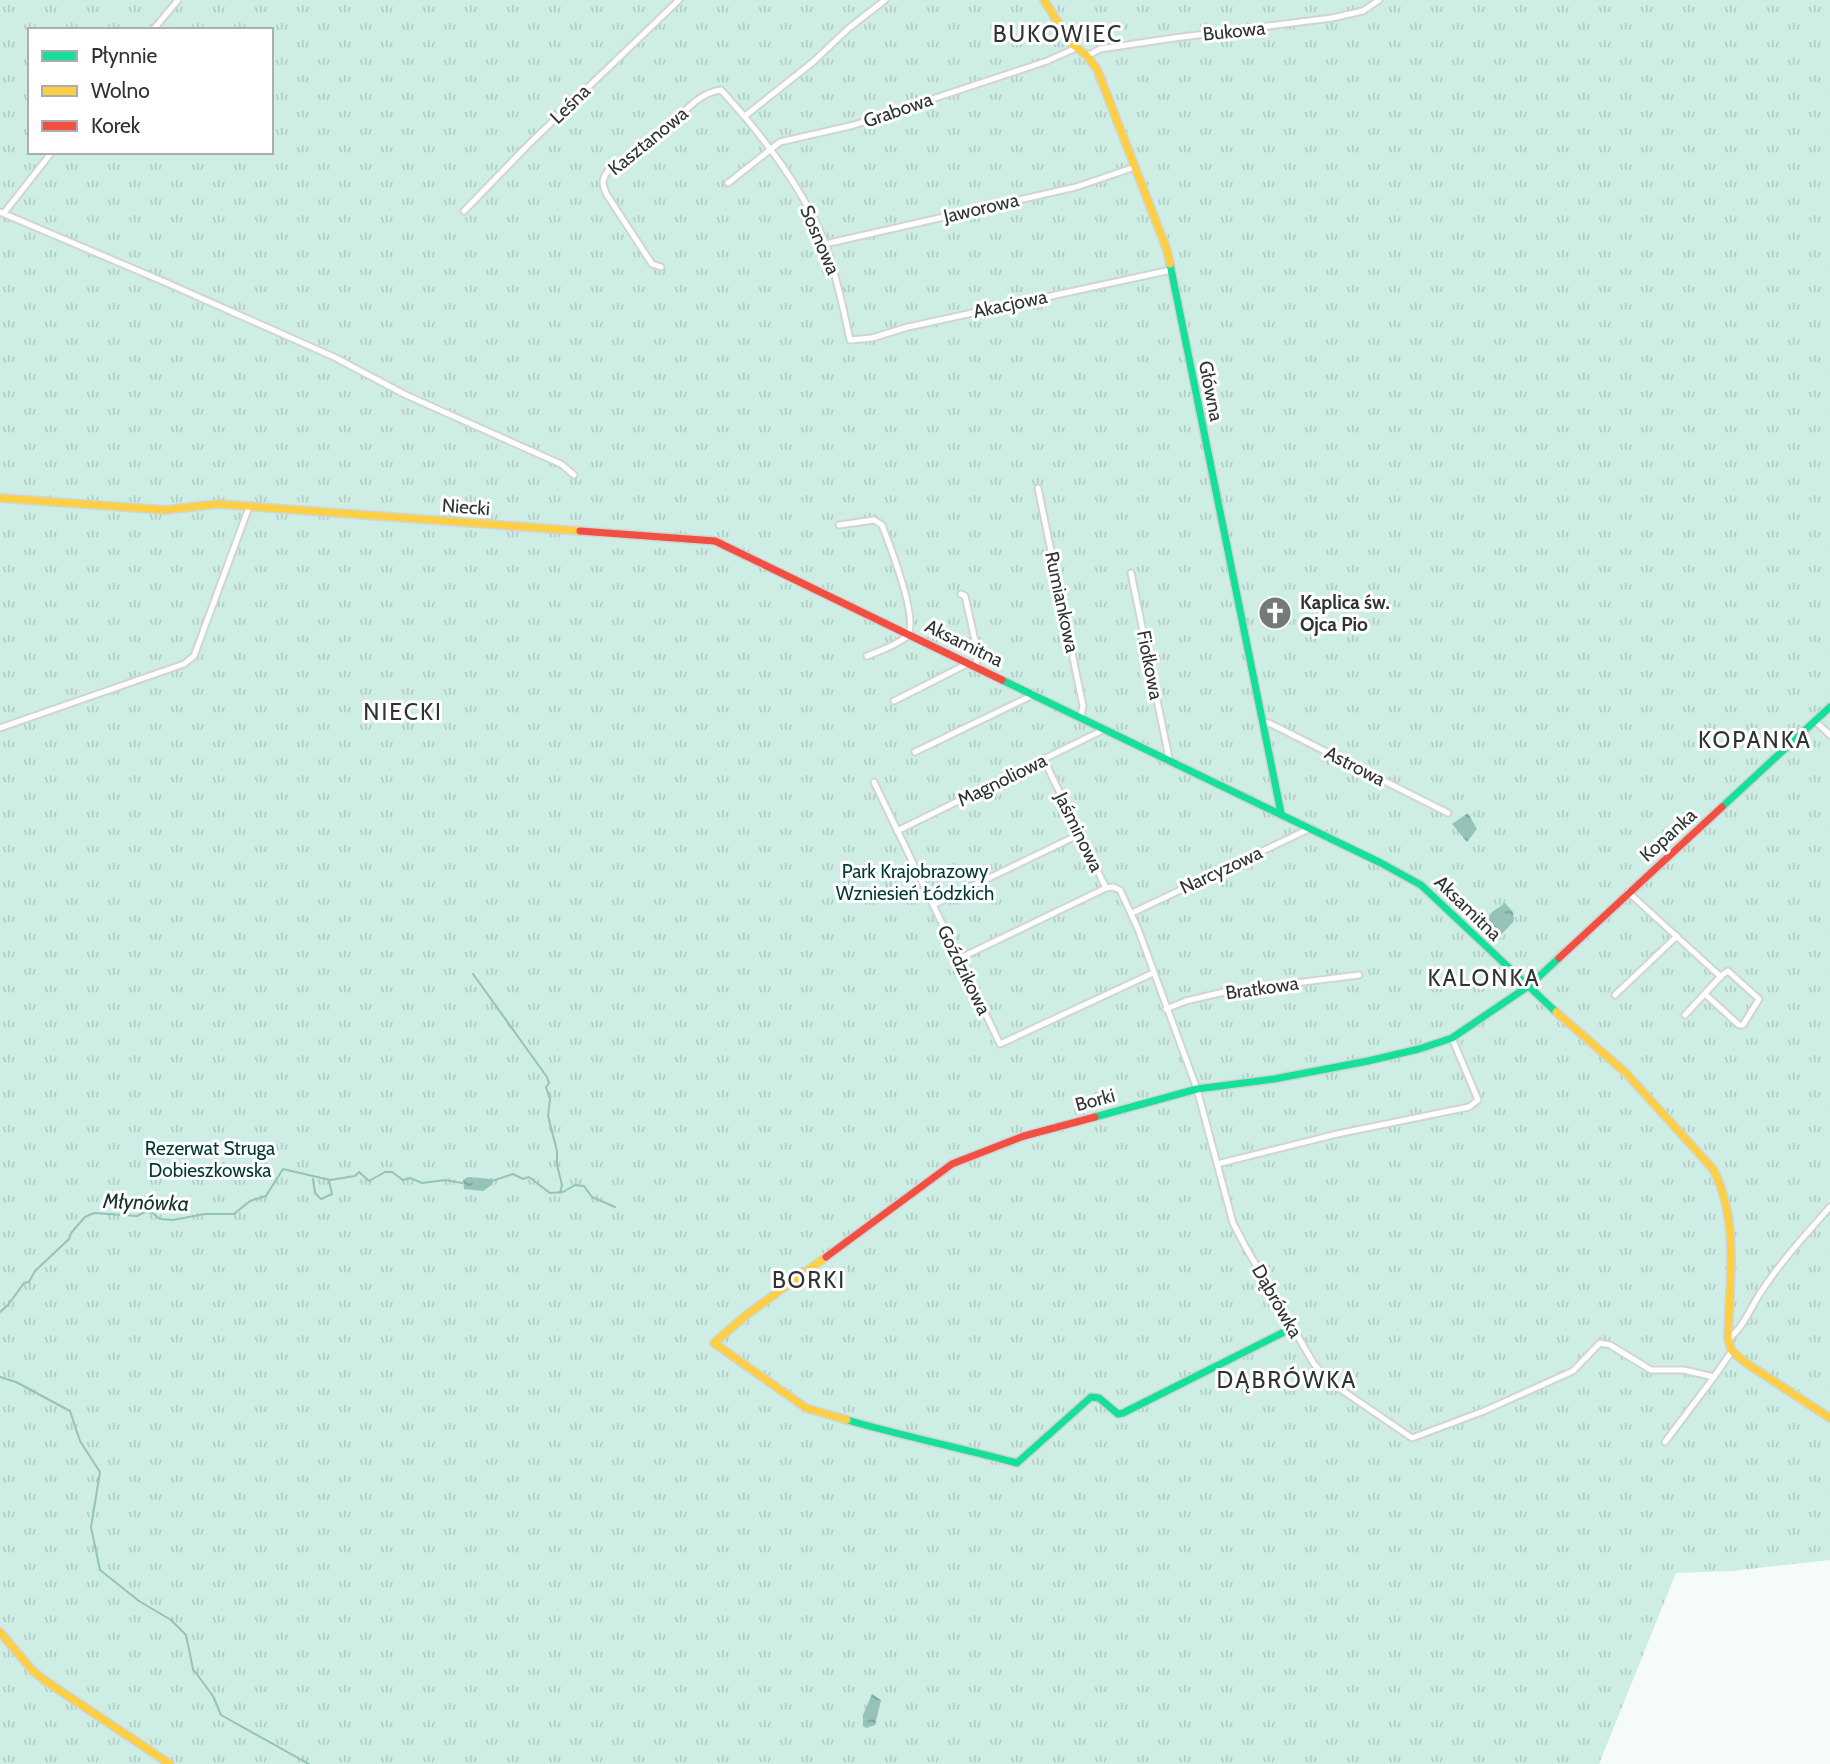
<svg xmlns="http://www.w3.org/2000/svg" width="1830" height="1764" font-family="Cabin,sans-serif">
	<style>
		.park { fill: url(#park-tufts); fill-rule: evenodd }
		.water { fill: url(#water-ripples) }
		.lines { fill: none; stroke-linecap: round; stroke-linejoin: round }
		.stream { stroke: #96c3b7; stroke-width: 2 }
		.street-casing { stroke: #d0d5d4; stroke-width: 9 }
		.fast-casing { stroke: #d0d5d4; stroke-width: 10 }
		.slow-casing { stroke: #d0d5d4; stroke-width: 10 }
		.jam-casing { stroke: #d0d5d4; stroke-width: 10 }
		.street { stroke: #fefefe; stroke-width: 5 }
		.fast { stroke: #16e098; stroke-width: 7 }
		.slow { stroke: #ffcf43; stroke-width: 7 }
		.jam { stroke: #f24e42; stroke-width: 7 }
		.labels { text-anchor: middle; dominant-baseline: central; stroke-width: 6; stroke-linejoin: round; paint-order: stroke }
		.street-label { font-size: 19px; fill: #2f3432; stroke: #fff }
		.poi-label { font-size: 19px; font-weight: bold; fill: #2f3432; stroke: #fff; text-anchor: start }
		.park-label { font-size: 19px; fill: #003a30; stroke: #fff }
		.water-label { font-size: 21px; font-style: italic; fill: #13322b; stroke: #fff }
		.quarter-label { font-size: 23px; letter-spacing: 2px; fill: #2f3432; stroke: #fff }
	</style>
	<defs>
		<pattern id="park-tufts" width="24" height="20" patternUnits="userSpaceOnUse" patternTransform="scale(1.75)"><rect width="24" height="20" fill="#ceeee5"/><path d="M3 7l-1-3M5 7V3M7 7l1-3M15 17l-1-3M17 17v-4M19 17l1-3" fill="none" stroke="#b1cdc5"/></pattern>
		<pattern id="water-ripples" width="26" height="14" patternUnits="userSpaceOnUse" patternTransform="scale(1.75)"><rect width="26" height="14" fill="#96c3b7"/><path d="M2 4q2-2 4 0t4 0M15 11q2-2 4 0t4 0" fill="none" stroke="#7b9f95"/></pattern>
	</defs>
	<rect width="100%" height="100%" fill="#f5fbf9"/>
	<path class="park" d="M 0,0 L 1830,0 L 1830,1560 L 1732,1571 L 1676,1573 L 1599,1764 L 0,1764 ZM 30,30 L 271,30 L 271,152 L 30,152 Z"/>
	<g class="water">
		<polygon points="1468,813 1477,829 1467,842 1452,824"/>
		<path d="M 1505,903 L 1513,912 L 1514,921 L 1501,935 L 1493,940 C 1486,937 1483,931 1482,925 L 1492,912 Z"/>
		<polygon points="468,1177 492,1179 493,1184 483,1191 464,1189 463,1180"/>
		<polygon points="872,1694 881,1700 875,1725 866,1728 863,1726 863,1715"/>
	</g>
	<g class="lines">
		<g class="stream">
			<polyline points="473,974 547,1077 549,1083 546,1087 550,1099 548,1116 557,1151 557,1165 562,1185 560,1193"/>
			<polyline points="313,1179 315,1193 321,1199 332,1194 329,1181"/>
			<polyline points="492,1181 513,1174 523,1179 529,1177 550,1193 563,1192 575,1185 584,1186 592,1197 615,1207"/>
			<polyline points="0,1312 8,1305 24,1283 29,1282 35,1271 69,1239 71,1233 85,1217 94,1213 137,1216 145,1212 152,1213 160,1219 173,1220 205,1214 234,1214 250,1201 266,1196 283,1169 330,1180 355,1176 359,1172 369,1181 385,1172 392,1172 403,1180 410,1178 422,1183 445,1180 462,1183"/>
			<polyline points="0,1377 16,1382 70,1411 80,1441 100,1472 91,1527 100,1570 139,1601 171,1620 186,1635 193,1669 213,1696 221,1715 309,1764"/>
		</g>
		<defs>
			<g id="street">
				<polyline points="153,30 178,0"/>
				<polyline points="1087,56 1100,49 1174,38 1332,18 1363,11 1379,0"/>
				<polyline points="745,116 813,62 849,28 885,0"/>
				<polyline points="728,183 780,142 854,125 1047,61 1076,48"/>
				<polyline points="464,211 529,144 679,0"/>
				<polyline points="0,212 167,283 334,357 406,395 561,464 574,475"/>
				<polyline points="4,213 52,152"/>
				<polyline points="825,244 1076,187 1135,167"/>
				<path d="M 661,267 L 652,264 L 607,195 C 602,185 601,179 609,170 C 625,158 644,148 660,135 C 679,120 695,93 721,90 C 760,132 806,192 826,246 C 837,277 843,308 850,340 L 872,338 L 908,327 L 1171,270"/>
				<polyline points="1038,488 1083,706 1081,716"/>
				<path d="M 839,525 L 874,520 L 882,525 C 889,543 920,622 907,636 C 898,645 879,651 867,656"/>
				<polyline points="1131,573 1169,758"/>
				<polyline points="961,594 965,596 978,654 976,666"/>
				<polyline points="894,701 969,663"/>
				<polyline points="1261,721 1271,724 1448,813"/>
				<polyline points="1815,721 1830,735"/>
				<polyline points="0,728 184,664 194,656 249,507"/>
				<polyline points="915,752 1029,697 1033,693"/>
				<polyline points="1044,760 1106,888"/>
				<polyline points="874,782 1000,1044 1153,973"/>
				<polyline points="897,831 1105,729"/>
				<polyline points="1628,892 1721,977"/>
				<polyline points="933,905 1080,834"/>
				<polyline points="1132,913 1311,828"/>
				<polyline points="958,959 1106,888 1113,887 1120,890 1138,929 1197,1089 1233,1223 1245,1246 1314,1364 1330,1382 1412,1438 1484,1411 1573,1371 1600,1343 1610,1345 1651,1370 1684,1370 1714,1377 1732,1351"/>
				<polyline points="1615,995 1677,936"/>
				<polyline points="1166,1009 1186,1001 1224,992 1359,975"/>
				<polyline points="1685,1015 1722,975 1728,971 1759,999 1743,1025 1739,1025 1705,994"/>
				<polyline points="1217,1164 1337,1134 1469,1107 1478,1100 1452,1038"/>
				<path d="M 1728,1339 C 1744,1328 1752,1304 1763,1289 C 1783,1259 1807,1233 1830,1207"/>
				<polyline points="1665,1442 1714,1377"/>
			</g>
			<g id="fast">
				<polyline points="1170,264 1281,813"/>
				<polyline points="1002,680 1381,863 1421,885 1556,1012"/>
				<polyline points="1722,807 1830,707"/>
				<polyline points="1095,1117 1197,1089 1274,1079 1368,1061 1419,1049 1452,1038 1530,985 1559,958"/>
				<path d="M 847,1420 C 903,1436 960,1448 1017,1463 L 1091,1397 L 1099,1398 L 1118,1414 L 1123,1413 L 1292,1328"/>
			</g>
			<g id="slow">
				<polyline points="1044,0 1070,42 1087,56 1097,69 1167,250 1170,264"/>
				<polyline points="0,498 165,510 218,504 580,531"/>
				<path d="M 1556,1012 L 1625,1072 L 1713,1169 C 1740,1221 1729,1283 1728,1339 L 1732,1351 L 1746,1363 L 1830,1418"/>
				<polyline points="826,1257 745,1316 714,1343 806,1408 847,1420"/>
				<polyline points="0,1632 32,1670 44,1680 170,1764"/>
			</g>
			<g id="jam">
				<polyline points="580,531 715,541 1002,680"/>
				<polyline points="1559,958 1722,807"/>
				<polyline points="826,1257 952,1164 1024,1136 1095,1117"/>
			</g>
		</defs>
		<use href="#street" class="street-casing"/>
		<use href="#fast" class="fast-casing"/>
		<use href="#slow" class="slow-casing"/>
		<use href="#jam" class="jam-casing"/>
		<use href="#street" class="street"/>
		<use href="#fast" class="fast"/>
		<use href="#slow" class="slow"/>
		<use href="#jam" class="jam"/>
	</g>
	<defs>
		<symbol id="church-disc" viewBox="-11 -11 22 22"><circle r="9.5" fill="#747a78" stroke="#fff"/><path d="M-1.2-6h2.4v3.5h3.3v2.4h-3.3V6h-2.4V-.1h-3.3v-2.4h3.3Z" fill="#fff"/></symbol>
	</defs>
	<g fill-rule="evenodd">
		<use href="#church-disc" x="1256" y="594" width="38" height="38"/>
	</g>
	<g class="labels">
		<g class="street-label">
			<text transform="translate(1234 31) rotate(-6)">Bukowa</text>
			<text transform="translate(570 104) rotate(-44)">Leśna</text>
			<text transform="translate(898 110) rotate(-19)">Grabowa</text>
			<text transform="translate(648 141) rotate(-39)">Kasztanowa</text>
			<text transform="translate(981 208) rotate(-13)">Jaworowa</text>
			<text transform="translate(820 240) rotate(67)">Sosnowa</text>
			<text transform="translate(1010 304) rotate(-12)">Akacjowa</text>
			<text transform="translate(1211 391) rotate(79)">Główna</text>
			<text transform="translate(466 507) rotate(4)">Niecki</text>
			<text transform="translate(1062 602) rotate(78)">Rumiankowa</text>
			<text transform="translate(964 643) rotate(26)">Aksamitna</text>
			<text transform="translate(1150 665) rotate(79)">Fiołkowa</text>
			<text transform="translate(1355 766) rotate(27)">Astrowa</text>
			<text transform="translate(1002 780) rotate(-26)">Magnoliowa</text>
			<text transform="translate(1079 832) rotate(64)">Jaśminowa</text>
			<text transform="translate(1668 835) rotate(-42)">Kopanka</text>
			<text transform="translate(1221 870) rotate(-25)">Narcyzowa</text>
			<text transform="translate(1468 908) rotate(44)">Aksamitna</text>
			<text transform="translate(964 970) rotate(64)">Goździkowa</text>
			<text transform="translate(1262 988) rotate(-8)">Bratkowa</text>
			<text transform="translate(1095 1100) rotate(-15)">Borki</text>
			<text transform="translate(1277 1301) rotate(60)">Dąbrówka</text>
		</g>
		<g class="poi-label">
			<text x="1300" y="602">Kaplica św.<tspan x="1300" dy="22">Ojca Pio</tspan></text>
		</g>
		<g class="park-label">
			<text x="915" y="871">Park Krajobrazowy<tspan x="915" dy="22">Wzniesień Łódzkich</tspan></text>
			<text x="210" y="1148">Rezerwat Struga<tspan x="210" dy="22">Dobieszkowska</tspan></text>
		</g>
		<g class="water-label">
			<text transform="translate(146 1202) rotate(2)">Młynówka</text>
		</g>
		<g class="quarter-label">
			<text x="1058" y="34">BUKOWIEC</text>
			<text x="403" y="712">NIECKI</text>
			<text x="1755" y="740">KOPANKA</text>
			<text x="1484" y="978">KALONKA</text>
			<text x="809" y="1280">BORKI</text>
			<text x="1287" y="1380">DĄBRÓWKA</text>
		</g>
	</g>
	<rect x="28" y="28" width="245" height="126" fill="#ffffff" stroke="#acaead" stroke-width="2"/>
	<rect x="42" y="51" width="35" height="10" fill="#16e098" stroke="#acaead" stroke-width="2"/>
	<text x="91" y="63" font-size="21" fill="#2f3432">Płynnie</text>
	<rect x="42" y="86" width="35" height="10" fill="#ffcf43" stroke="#acaead" stroke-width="2"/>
	<text x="91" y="98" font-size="21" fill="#2f3432">Wolno</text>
	<rect x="42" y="121" width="35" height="10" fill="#f24e42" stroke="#acaead" stroke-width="2"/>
	<text x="91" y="133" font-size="21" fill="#2f3432">Korek</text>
</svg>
